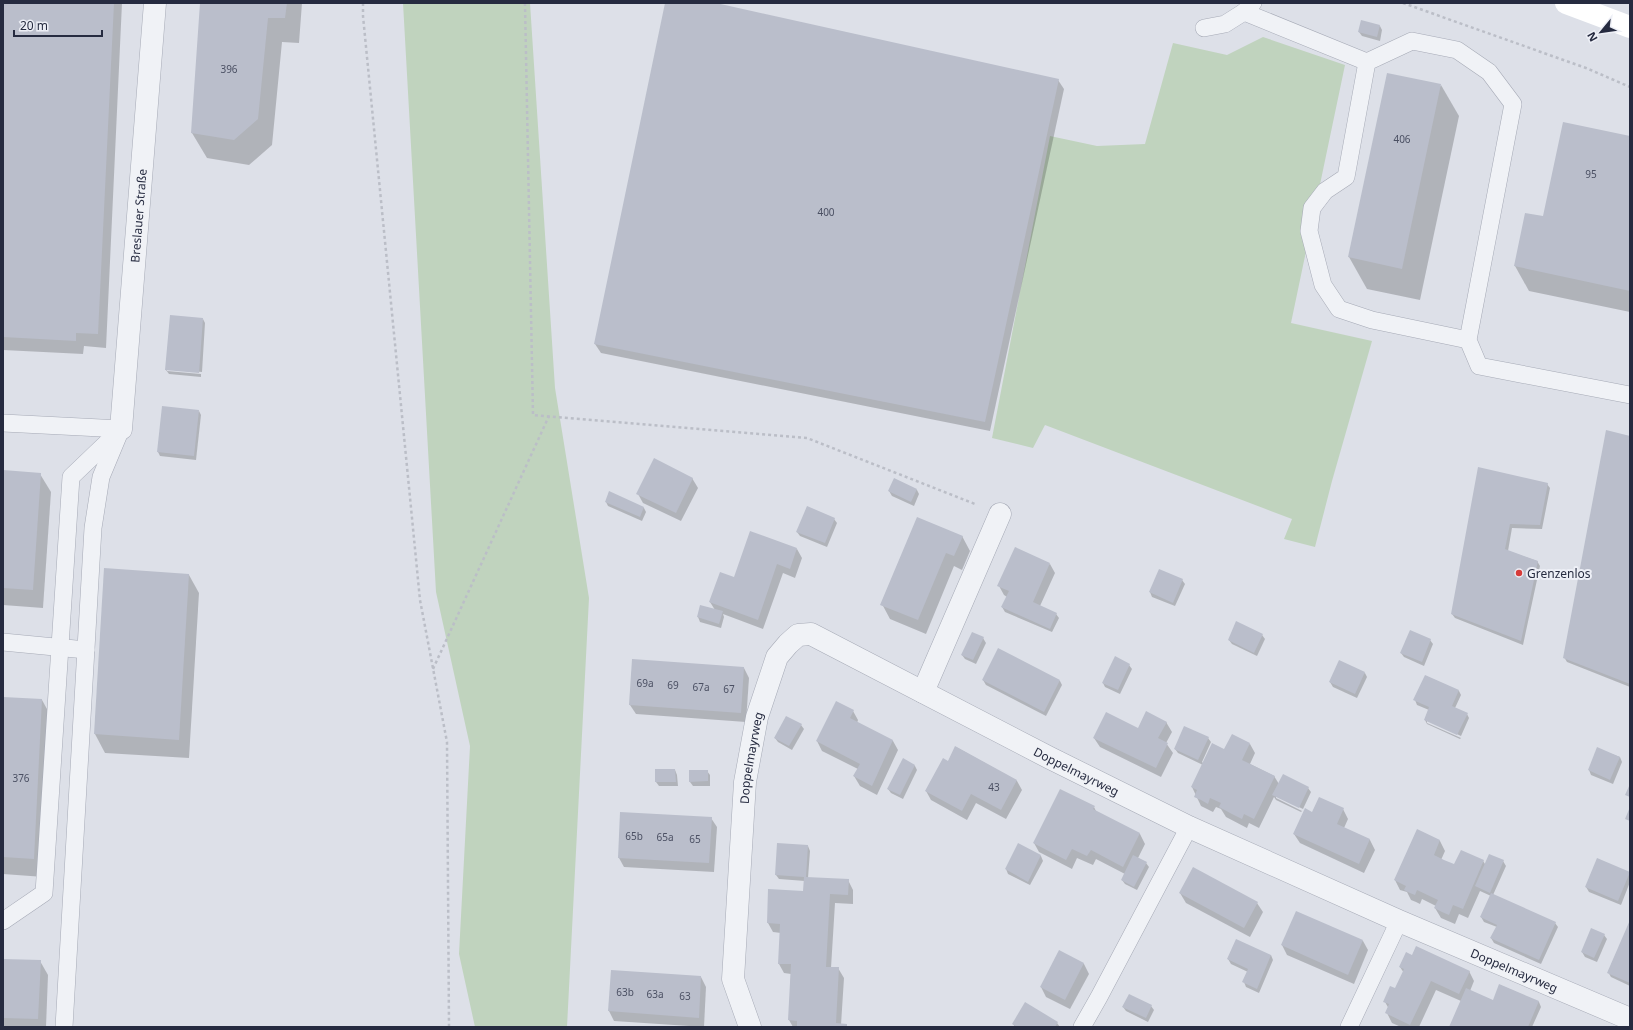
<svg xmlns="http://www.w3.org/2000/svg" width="1633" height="1030" font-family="'Noto Sans',sans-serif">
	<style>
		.green { fill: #c0d3be }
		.shadow { fill: #0003 }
		.building { fill: #babecb }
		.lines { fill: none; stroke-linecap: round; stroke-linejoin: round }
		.lane-casing { stroke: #a6aab6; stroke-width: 18 }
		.street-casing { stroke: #a6aab6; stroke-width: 23 }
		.path { stroke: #bbbec7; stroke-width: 2.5; stroke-dasharray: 3 3; stroke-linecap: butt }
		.lane { stroke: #f0f2f6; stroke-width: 17 }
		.street { stroke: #f0f2f6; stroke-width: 22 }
		.secondary { stroke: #fff; stroke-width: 22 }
		.poi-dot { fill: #d73b39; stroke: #edeff6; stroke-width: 1.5 }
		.labels { text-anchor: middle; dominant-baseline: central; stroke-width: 4; stroke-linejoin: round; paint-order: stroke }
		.number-label { font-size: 10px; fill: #4b5063 }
		.street-label { font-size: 12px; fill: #262b40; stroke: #edeff6 }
		.poi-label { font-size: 12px; fill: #262b40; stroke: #edeff6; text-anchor: start }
	</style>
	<rect width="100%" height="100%" fill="#dde0e8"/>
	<g class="green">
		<polygon points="403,3 530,3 555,388 589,598 567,1027 475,1027 459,954 470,746 436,592"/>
		<polygon points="1263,37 1345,65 1291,323 1372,341 1332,481 1315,547 1284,539 1292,519 1045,425 1033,448 992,438 1050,136 1097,146 1145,144 1173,43 1227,55"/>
	</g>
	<g class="shadow">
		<polygon points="3,3 122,3 106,348 84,346 83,354 3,350"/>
		<polygon points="201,3 302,3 299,43 282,42 272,145 249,165 207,158 192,133"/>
		<polygon points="666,3 711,3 1058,80 1064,89 990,431 601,353 595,344"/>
		<polygon points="1380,26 1382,30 1380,41 1362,36 1359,32"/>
		<polygon points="1441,85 1459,116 1420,300 1367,289 1349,257"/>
		<polygon points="1630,137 1630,312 1529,291 1515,266 1544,217"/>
		<polygon points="203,319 205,323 202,372 167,369 167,371 201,374 201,377 169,374 166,370"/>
		<polygon points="199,411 201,415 196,460 160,456 158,452"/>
		<polygon points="1630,437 1630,687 1567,662 1564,657"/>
		<polygon points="1479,468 1547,484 1550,488 1542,529 1512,528 1508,551 1537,561 1540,566 1523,645 1455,618 1452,614"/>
		<polygon points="3,471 40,474 51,492 43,608 3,605"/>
		<polygon points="692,478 698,488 681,521 643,503 638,494"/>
		<polygon points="917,490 919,494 914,506 892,496 889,491"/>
		<polygon points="606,502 644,508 646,512 642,521 608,506"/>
		<polygon points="834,519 837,523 827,547 800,536 797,532"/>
		<polygon points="962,536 970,551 962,570 954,566 926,634 890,619 882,604"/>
		<polygon points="797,549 802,558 795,578 783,573 763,629 723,614 724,617 721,628 700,622 698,617 715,610 710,602 735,578"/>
		<polygon points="1050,564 1055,573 1040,606 1056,614 1059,618 1052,632 1005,612 1002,607 1007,597 1004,595 999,586"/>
		<polygon points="105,569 189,575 199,593 189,758 105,753 95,734"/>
		<polygon points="1182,580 1185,584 1175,606 1152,597 1150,592"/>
		<polygon points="1262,635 1265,639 1257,656 1232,644 1229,640"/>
		<polygon points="983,638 986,643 976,664 965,659 962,655"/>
		<polygon points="1430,640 1433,644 1424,666 1404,657 1401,653"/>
		<polygon points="1129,665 1132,669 1120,694 1105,687 1103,683"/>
		<polygon points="744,668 749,678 746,722 636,714 630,705"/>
		<polygon points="1365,673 1367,677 1357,698 1333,687 1330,682"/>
		<polygon points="1426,676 1459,691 1461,695 1455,708 1467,714 1469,718 1461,736 1427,720 1427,723 1461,738 1460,739 1427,724 1425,720 1429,710 1417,705 1415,700"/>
		<polygon points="983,680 1060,681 1062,685 1046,716 986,685"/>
		<polygon points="3,698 42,700 52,718 44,877 3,874"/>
		<polygon points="853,711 858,720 857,723 893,741 898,750 877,795 860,786 854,776 858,769 822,751 817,741"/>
		<polygon points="1166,722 1172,732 1166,743 1173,753 1161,777 1100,747 1094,738"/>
		<polygon points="801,725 804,729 792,750 778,742 775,738"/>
		<polygon points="1208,738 1211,742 1202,762 1203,763 1224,750 1250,744 1255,753 1250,764 1274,776 1279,784 1308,788 1311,792 1303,809 1276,796 1276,798 1302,811 1301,812 1276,800 1274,797 1259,828 1249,823 1247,828 1226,817 1221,809 1216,807 1213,812 1201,806 1192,787 1203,765 1178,753 1175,749"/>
		<polygon points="956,747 1017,781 1022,790 1006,819 976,803 967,820 931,800 926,791 948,762"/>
		<polygon points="1598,749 1620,757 1622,762 1613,784 1591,775 1589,770"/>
		<polygon points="903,760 915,766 917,770 903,799 891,793 888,789"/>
		<polygon points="675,770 677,775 678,786 659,786 656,782"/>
		<polygon points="690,771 707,771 710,775 710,786 693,786 690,782"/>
		<polygon points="1094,807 1097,813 1140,834 1145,844 1138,858 1146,863 1149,867 1137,890 1125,884 1122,880 1125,874 1096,859 1093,865 1077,858 1072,869 1039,852 1034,843"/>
		<polygon points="1343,809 1348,819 1344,828 1370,840 1375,850 1364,873 1300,843 1294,834 1313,813"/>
		<polygon points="711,818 717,827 714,872 624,867 619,858"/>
		<polygon points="1417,831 1440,841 1445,851 1441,860 1454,866 1483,861 1485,864 1503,861 1506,866 1493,895 1555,923 1558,927 1541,964 1494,943 1491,938 1497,927 1484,922 1481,917 1491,896 1480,891 1468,918 1459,914 1455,924 1441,918 1435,908 1436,906 1422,899 1420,904 1416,902 1411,900 1407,892 1400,890 1395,880"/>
		<polygon points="1019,845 1041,856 1043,861 1030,885 1008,874 1006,869"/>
		<polygon points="808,846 810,851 808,878 848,880 853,890 853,904 835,903 831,968 838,968 844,978 841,1025 846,1025 847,1027 793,1027 789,1020 791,974 784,973 779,964 781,933 773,932 768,923 804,892 805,881 779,879 776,875"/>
		<polygon points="1629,873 1630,882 1621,905 1589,892 1586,887"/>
		<polygon points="1180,893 1257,903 1263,912 1250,937 1186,903"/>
		<polygon points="1630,923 1630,986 1611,977 1608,972"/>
		<polygon points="1604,935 1607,939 1597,962 1585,957 1582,952"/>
		<polygon points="1363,941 1368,950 1354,984 1287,955 1282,945"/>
		<polygon points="1060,952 1084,964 1089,974 1070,1009 1046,997 1041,987"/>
		<polygon points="1271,955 1273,960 1259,993 1246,987 1244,982 1248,972 1231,964 1228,959"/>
		<polygon points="1412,956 1469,971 1474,981 1470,991 1494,1001 1500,985 1539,1002 1541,1007 1532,1027 1450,1027 1461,1001 1436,990 1419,1027 1401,1027 1392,1023 1387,1013 1389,1009 1385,1002 1396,990 1404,973 1400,967"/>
		<polygon points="3,960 40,961 48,975 46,1027 3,1027"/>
		<polygon points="701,977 706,987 704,1027 614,1021 609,1011"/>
		<polygon points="1151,1006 1154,1010 1148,1022 1126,1011 1123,1007"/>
		<polygon points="1057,1023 1060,1027 1015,1027 1013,1024"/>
	</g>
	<g class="building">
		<polygon points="3,3 114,3 98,334 76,333 76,341 3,337"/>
		<polygon points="200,3 287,3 285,18 268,18 258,119 234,140 191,133"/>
		<polygon points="665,3 716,3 1059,79 985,422 594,344"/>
		<polygon points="1361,20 1380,25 1377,37 1358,32"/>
		<polygon points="1387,73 1441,84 1402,269 1348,257"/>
		<polygon points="1563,122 1630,136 1630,291 1514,266 1525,213 1543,216"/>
		<polygon points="170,315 203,318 199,373 165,370"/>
		<polygon points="162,406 199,410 194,456 157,452"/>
		<polygon points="1606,430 1630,436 1630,684 1563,658"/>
		<polygon points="654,458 693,478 676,513 636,494"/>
		<polygon points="1478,467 1548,483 1540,525 1510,524 1505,549 1538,561 1521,641 1451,614"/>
		<polygon points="3,470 41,473 33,590 3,588"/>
		<polygon points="894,478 917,489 911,502 888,491"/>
		<polygon points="609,491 644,507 640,517 605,502"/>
		<polygon points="807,506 835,518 825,543 796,532"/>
		<polygon points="917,517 963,536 954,556 946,553 918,620 880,605"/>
		<polygon points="750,531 797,548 790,569 777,564 758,620 709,602 720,572 734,577"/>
		<polygon points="1015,547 1050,563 1033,602 1057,613 1050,629 1001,607 1009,591 997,586"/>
		<polygon points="104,568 189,574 179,740 94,734"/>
		<polygon points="1159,569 1183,579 1173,603 1149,592"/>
		<polygon points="700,605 723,611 719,624 697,617"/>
		<polygon points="1236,621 1263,634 1254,653 1228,640"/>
		<polygon points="1410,630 1431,639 1422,662 1400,653"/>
		<polygon points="972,632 984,637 973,660 961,655"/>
		<polygon points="998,648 1060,680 1044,712 982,680"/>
		<polygon points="1115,656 1130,664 1118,690 1102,683"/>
		<polygon points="632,659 744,667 741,713 629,705"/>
		<polygon points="1339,660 1365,672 1355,694 1329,682"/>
		<polygon points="1425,675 1459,690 1452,706 1468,713 1457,735 1424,720 1429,707 1413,700"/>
		<polygon points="3,697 42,699 34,859 3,857"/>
		<polygon points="836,701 854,710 850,718 893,740 872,786 853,776 860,764 816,741"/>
		<polygon points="1146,711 1167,722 1158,738 1168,743 1156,768 1093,738 1106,712 1138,728"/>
		<polygon points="786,716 802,724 789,746 774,738"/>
		<polygon points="1184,726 1209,737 1198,760 1174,749"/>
		<polygon points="1232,734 1250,743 1242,760 1275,776 1254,819 1244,814 1242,819 1232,814 1219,807 1221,803 1210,798 1208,804 1201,800 1194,797 1197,790 1191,787 1212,743 1224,749"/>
		<polygon points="955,746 1017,780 1001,810 971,794 962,811 925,791 943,758 948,761"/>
		<polygon points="1597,747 1620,757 1610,780 1588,770"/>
		<polygon points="903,758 915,765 900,795 887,789"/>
		<polygon points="655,769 675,769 676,782 655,782"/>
		<polygon points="689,770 708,770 708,781 689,782"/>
		<polygon points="1283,774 1309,787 1299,808 1272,795"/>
		<polygon points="1630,784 1630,797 1625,795"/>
		<polygon points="1060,789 1095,806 1093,809 1140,833 1123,867 1091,850 1087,856 1072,849 1066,860 1033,843"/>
		<polygon points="1319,797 1344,808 1337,824 1370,839 1359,864 1293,834 1305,808 1312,812"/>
		<polygon points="1630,807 1630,821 1625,819"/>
		<polygon points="620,812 712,817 709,863 618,858"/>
		<polygon points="1417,829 1440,840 1434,855 1444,860 1454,864 1461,850 1484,860 1463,909 1453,905 1449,915 1442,912 1434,908 1438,900 1417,890 1415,895 1410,893 1404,890 1406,886 1394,880"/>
		<polygon points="777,843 808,845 806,877 849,879 848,895 830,894 826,967 839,967 836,1023 847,1024 847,1027 797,1027 797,1021 788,1020 791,964 778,964 780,924 767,923 768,889 803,891 804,877 775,875"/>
		<polygon points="1018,843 1041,855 1028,882 1005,869"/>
		<polygon points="1489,854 1504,860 1490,893 1475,886"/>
		<polygon points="1133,855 1147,862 1134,887 1121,880"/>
		<polygon points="1597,858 1630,872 1618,901 1585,887"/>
		<polygon points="1193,867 1258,902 1244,928 1179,893"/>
		<polygon points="1491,893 1556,922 1539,960 1490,938 1497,925 1480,917"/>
		<polygon points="1296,911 1363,940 1348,975 1281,945"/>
		<polygon points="1630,920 1630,983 1607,973"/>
		<polygon points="1591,928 1605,934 1594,958 1581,952"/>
		<polygon points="1236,939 1271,955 1257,989 1242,982 1248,969 1227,959"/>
		<polygon points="1416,946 1470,971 1459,994 1431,981 1410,1025 1385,1013 1389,1004 1383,1002 1390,986 1395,988 1404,969 1399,967 1406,952 1412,955"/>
		<polygon points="1059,950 1084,963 1065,1000 1040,987"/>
		<polygon points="3,959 41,960 38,1019 3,1018"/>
		<polygon points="611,970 701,976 699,1018 608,1011"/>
		<polygon points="1499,984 1539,1001 1528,1027 1449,1027 1466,988 1493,1000"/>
		<polygon points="1129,994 1152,1005 1146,1018 1122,1007"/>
		<polygon points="1025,1002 1058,1022 1055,1027 1017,1027 1012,1024"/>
	</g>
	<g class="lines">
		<defs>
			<g id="lane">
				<polyline points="1244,12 1367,62"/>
				<polyline points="1204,28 1225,24 1244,12 1253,3"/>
				<polyline points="1468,340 1372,320 1339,309 1323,285 1309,231 1312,208 1325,191 1346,177 1367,62 1412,41 1457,50 1489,72 1513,104 1468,340 1479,366 1630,395"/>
				<polyline points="3,423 121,429"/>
				<polyline points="3,642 86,650"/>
				<polyline points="3,921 44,893 71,477 117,433"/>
				<polyline points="64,1027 93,528 101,477 121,429"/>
				<polyline points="1082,1027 1099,997 1189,827"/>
				<polyline points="1349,1027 1399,921"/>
			</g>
			<g id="street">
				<path id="s1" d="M 121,429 L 155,3"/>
				<polyline points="923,692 1000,514"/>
				<path id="s2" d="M 750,1027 L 733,979 L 745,782 L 757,717 L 777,657 L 788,644 L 798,635 L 811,634 L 1050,758 L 1189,827 L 1399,921 L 1630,1019"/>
			</g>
		</defs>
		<use href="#lane" class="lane-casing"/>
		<use href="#street" class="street-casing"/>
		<g class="path">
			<polyline points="363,3 363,16 420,600 447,742 449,1027"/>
			<polyline points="525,3 533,415 807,438 975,504"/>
			<polyline points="1403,3 1586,68 1630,87"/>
			<polyline points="433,669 549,416"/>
		</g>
		<use href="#lane" class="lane"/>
		<use href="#street" class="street"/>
		<polyline class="secondary" points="1566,3 1630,27"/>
	</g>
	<circle class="poi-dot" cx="1519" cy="573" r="4"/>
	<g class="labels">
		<g class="number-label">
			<text x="229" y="69">396</text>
			<text x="1402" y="139">406</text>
			<text x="1591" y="174">95</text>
			<text x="826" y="212">400</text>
			<text x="645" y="683">69a</text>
			<text x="673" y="685">69</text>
			<text x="701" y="687">67a</text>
			<text x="729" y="689">67</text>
			<text x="21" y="778">376</text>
			<text x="994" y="787">43</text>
			<text x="634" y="836">65b</text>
			<text x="665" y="837">65a</text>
			<text x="695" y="839">65</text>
			<text x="625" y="992">63b</text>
			<text x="655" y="994">63a</text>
			<text x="685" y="996">63</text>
		</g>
		<g class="street-label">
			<text stroke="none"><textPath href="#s1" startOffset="214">Breslauer Straße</textPath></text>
			<text stroke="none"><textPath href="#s2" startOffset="273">Doppelmayrweg</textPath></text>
			<text stroke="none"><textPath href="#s2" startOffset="720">Doppelmayrweg</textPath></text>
			<text stroke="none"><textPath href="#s2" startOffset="1201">Doppelmayrweg</textPath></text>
		</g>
		<g class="poi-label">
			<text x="1527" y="573">Grenzenlos</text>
		</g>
	</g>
	<rect width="1633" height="1030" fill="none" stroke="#262b40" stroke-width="8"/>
	<g transform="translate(1601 32) rotate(241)" stroke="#edeff6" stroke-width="3" paint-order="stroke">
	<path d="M0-3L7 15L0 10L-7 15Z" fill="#262b40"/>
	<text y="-6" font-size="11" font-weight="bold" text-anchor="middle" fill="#262b40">N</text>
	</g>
	<path d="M14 30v6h88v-6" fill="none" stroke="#262b40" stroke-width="2"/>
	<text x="20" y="30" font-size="12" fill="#262b40" stroke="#edeff6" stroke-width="3" paint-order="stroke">20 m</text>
</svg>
